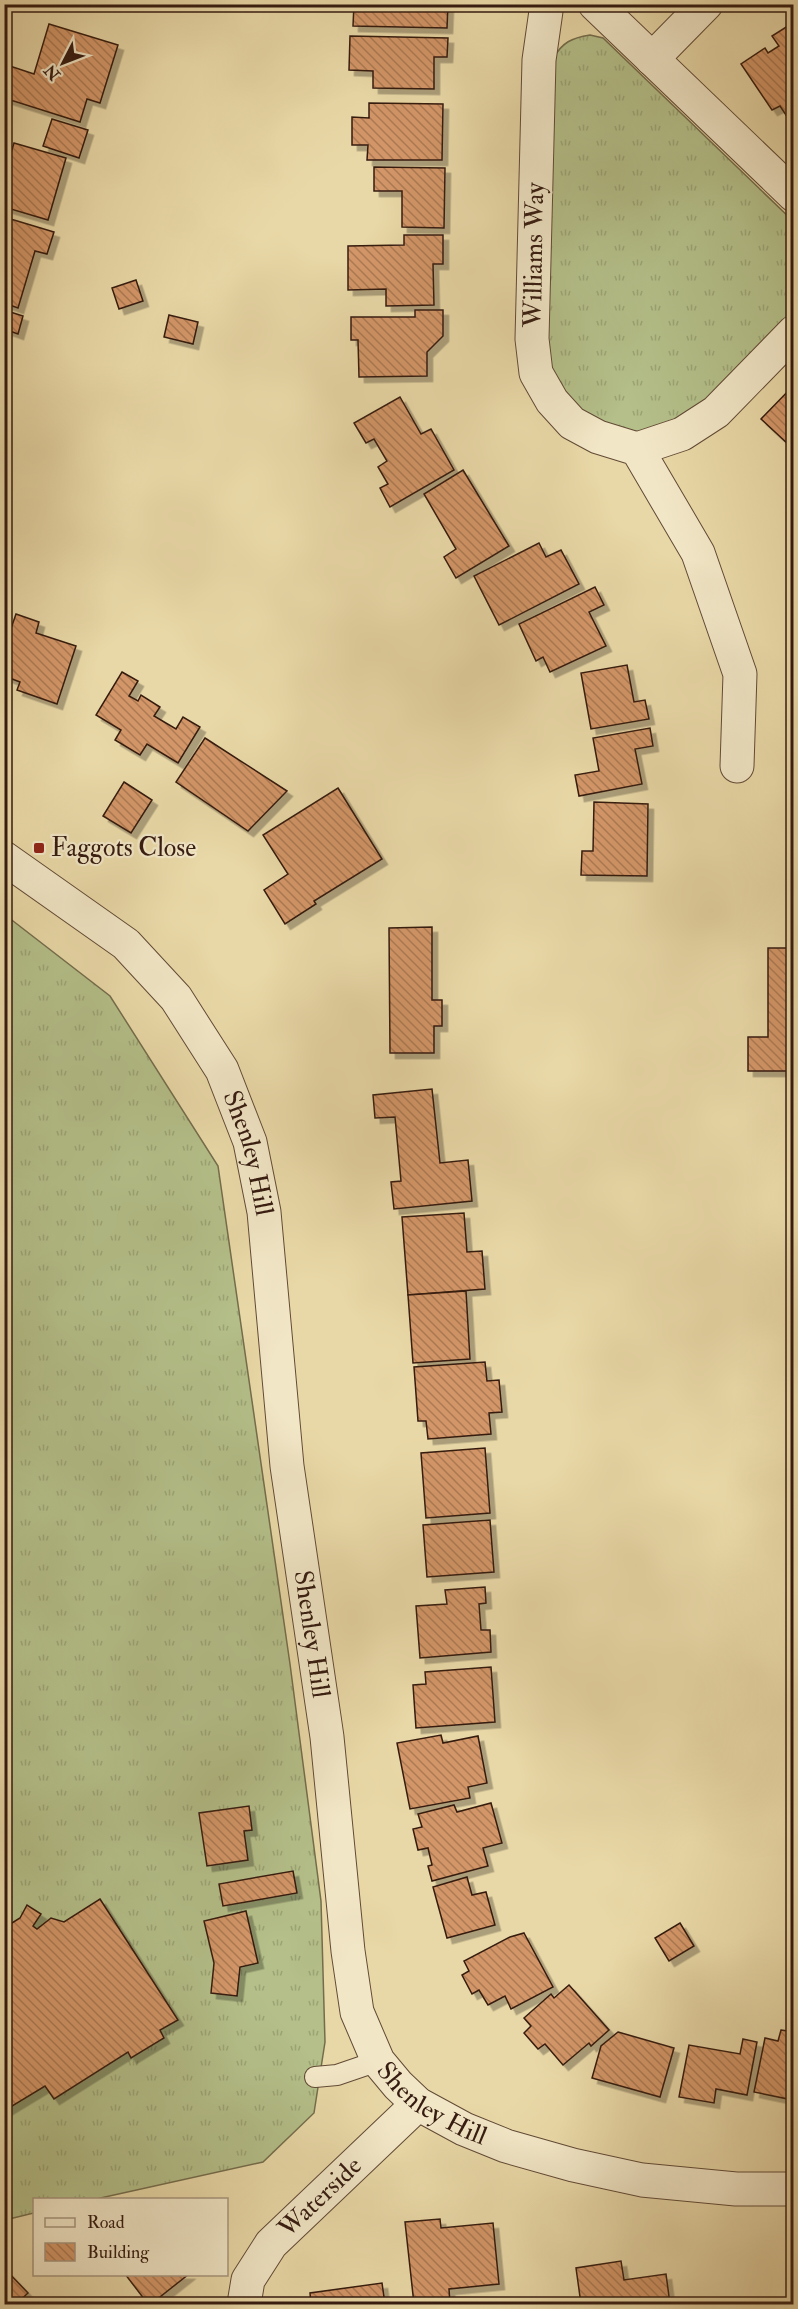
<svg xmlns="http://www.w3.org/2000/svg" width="798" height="2309" font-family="'IM FELL Double Pica',serif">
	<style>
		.grass { fill: url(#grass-tufts); stroke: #746d4c; stroke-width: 1.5 }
		.building { fill: url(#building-back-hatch); stroke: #351b10; stroke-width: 1.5; filter: url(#shadow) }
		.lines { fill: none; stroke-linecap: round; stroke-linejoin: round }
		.service-casing { stroke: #624a36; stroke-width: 22 }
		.minor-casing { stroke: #624a36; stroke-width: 35 }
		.tertiary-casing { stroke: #624a36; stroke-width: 35 }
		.service { stroke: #f1e6c6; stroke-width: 20 }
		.minor { stroke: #f1e6c6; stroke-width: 33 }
		.tertiary { stroke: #f1e6c6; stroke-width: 33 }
		.poi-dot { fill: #8f2418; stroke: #f1e6c6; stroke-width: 2 }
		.labels { text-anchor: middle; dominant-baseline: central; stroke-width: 4.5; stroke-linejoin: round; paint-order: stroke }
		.street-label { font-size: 26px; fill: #351b10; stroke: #f1e6c6 }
		.poi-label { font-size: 26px; fill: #351b10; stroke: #f1e6c6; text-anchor: start }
	</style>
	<defs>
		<pattern id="grass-tufts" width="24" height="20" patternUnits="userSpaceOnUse" patternTransform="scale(1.5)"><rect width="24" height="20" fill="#b4bf89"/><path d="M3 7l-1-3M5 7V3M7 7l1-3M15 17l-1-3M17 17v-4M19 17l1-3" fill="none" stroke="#9ba475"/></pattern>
		<pattern id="building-back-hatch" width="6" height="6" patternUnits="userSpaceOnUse" patternTransform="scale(1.5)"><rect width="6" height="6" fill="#d39667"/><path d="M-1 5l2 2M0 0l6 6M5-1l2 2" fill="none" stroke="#ac7a53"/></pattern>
		<filter id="shadow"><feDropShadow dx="5.5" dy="5.5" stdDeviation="0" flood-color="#0004"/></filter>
	</defs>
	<rect width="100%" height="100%" fill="#e9d8a7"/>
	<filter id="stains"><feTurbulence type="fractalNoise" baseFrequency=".00333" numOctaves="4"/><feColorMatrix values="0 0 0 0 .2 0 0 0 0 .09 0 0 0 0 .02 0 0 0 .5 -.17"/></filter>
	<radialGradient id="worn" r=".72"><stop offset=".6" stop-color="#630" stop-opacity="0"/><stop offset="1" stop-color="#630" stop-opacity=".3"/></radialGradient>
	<g class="grass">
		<path d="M 590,35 L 603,38 L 793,221 L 793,314 L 703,408 L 671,427 L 638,432 L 588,419 L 566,399 L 545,353 L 553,59 C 562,42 572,38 590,35 Z"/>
		<polygon points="4,914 110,996 218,1166 290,1664 321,1901 325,2042 314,2113 263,2162 96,2199 34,2200 34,2213 5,2220"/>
	</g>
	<g class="building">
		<polygon points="354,4 448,4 447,28 353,26"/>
		<polygon points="794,22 794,127 780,106 772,110 741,64 765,48 768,53 779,46 772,36"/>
		<polygon points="49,24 118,45 100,103 87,99 80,122 4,98 4,64 34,74"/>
		<polygon points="350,36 448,38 447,57 434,57 434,89 373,88 373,71 349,70"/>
		<polygon points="369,103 443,104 442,160 367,160 368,145 352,145 352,117 369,118"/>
		<polygon points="52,119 88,130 79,158 43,146"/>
		<polygon points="14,143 66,158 48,220 4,207 4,165 7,166"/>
		<polygon points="374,167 445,168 444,228 402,227 402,191 374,191"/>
		<polygon points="4,217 54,232 47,254 35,251 18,308 4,303"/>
		<polygon points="404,235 443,235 443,264 433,264 434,305 386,306 386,289 348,290 348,246 404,245"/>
		<polygon points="136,280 143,301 119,309 112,288"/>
		<polygon points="4,310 23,316 18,334 7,330 4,338"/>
		<polygon points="415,310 443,310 443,336 427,352 427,376 359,377 358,340 351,340 351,317 415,317"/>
		<polygon points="169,315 198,322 193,344 164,337"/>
		<polygon points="794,385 794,438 788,444 761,419"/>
		<polygon points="400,397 421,434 431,429 454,470 390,507 380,488 388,484 378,467 387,461 374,439 366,443 354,423"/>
		<polygon points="463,470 509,546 456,578 444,557 456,549 424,494"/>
		<polygon points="539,543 546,557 561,550 579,584 499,625 474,576"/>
		<polygon points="595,587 604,605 589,612 606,646 550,672 543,657 536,661 519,624"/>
		<polygon points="16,614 39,622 36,633 76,646 57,704 17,690 20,682 4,676 4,636 8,637"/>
		<polygon points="627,665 634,702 645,700 649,719 591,729 581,673"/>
		<polygon points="122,672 138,681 129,696 138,701 141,695 160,707 154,716 176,729 183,717 200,727 178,763 147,744 140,755 115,740 121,730 96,715"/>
		<polygon points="650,728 653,746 635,749 642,784 579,796 575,775 599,771 593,738"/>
		<polygon points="205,738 287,791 248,831 176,782"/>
		<polygon points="124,782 152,800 131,833 103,816"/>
		<polygon points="338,788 382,859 314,901 316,904 285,924 264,890 288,874 263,835"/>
		<polygon points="594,802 648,804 647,876 581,875 582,851 593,851"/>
		<polygon points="432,927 432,1000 442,1000 442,1026 434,1026 434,1053 390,1053 389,928"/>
		<polygon points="768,948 794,948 794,1071 748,1071 748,1037 768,1037"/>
		<polygon points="432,1089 440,1163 468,1160 472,1201 394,1209 391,1182 401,1181 395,1117 375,1118 373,1095"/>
		<polygon points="464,1213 467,1252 482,1251 485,1289 408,1295 402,1217"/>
		<polygon points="466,1291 470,1359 413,1363 408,1295"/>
		<polygon points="485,1362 487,1381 499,1380 502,1412 489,1413 491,1434 428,1439 426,1421 418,1421 414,1367"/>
		<polygon points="485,1448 490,1513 426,1518 421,1453"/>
		<polygon points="490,1520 494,1572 427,1577 423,1525"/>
		<polygon points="485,1587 486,1603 479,1604 481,1630 490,1630 491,1652 420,1658 416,1606 447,1604 445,1590"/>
		<polygon points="491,1667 495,1722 416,1728 413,1685 426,1684 425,1672"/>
		<polygon points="441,1735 443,1743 478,1736 487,1783 468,1787 470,1798 410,1809 397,1743"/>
		<polygon points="491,1803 502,1843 483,1848 488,1866 432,1881 428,1866 432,1865 428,1848 418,1850 413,1829 422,1827 418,1814 454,1805 457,1812"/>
		<polygon points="249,1806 252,1830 244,1831 248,1860 207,1866 199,1813"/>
		<polygon points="293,1871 297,1893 223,1906 219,1884"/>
		<polygon points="467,1877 472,1895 486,1892 495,1925 447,1938 433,1887"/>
		<polygon points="100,1899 178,2020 160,2030 164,2038 131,2058 128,2052 54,2099 45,2086 4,2111 4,1928 20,1918 27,1905 41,1914 33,1926 37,1929 51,1918 64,1922"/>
		<polygon points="246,1911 258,1963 240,1967 237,1996 211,1993 214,1963 204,1921"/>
		<polygon points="680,1923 694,1946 669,1961 655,1938"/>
		<polygon points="524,1933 553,1987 511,2009 505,1996 488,2005 479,1990 472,1994 462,1975 469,1971 464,1961 510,1937"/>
		<polygon points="569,1985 609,2030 591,2046 589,2043 563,2065 545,2044 538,2049 524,2033 531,2026 524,2018 551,1994 554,1998"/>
		<polygon points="781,2030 794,2032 794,2092 790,2091 788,2099 754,2092 765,2038 778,2041"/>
		<polygon points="618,2032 674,2048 660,2097 592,2078 601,2046"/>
		<polygon points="743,2039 757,2042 747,2095 716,2089 714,2103 679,2097 689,2045 740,2054"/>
		<polygon points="440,2219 441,2228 493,2223 499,2284 449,2289 450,2304 414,2304 405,2222"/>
		<polygon points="621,2261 624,2280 666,2274 670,2304 581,2304 576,2268"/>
		<polygon points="4,2268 28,2293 16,2304 4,2304"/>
		<polygon points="125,2274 189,2274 151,2304 148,2304"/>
		<polygon points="382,2283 385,2304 311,2304 310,2293"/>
	</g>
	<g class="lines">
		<defs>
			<polyline id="service" points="315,2077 337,2075 378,2061"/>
			<g id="minor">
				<polyline points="547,4 539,60 532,339 536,373 552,401 572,423 598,437 637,449 698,553 740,674 737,766"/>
				<polyline points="595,4 794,195"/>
				<polyline points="652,59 706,4"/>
				<polyline points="637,449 682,434 716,412 794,332"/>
				<path id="s1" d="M 244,2304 L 248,2280 L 271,2244 L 418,2104"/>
			</g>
			<g id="tertiary">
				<path id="s2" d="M 4,858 L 126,944 L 176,998 L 222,1070 L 250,1142 L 264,1212 L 287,1466 L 327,1737 L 348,1951 L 357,2012 L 378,2061 L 398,2085 L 418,2104 L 464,2129 L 506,2146 L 573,2165 L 642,2180 L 736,2189 L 794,2189"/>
			</g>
		</defs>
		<use href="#service" class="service-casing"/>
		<use href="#minor" class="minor-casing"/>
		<use href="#tertiary" class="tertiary-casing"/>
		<use href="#service" class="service"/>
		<use href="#minor" class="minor"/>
		<use href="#tertiary" class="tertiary"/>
	</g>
	<rect class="poi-dot" x="33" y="842" width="12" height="12" rx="3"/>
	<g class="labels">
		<g class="street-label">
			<text transform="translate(534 255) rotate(-89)">Williams Way</text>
			<text stroke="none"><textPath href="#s2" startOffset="396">Shenley Hill</textPath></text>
			<text stroke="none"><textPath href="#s2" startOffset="882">Shenley Hill</textPath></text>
			<text stroke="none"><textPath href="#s2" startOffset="1386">Shenley Hill</textPath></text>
			<text stroke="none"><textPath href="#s1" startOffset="135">Waterside</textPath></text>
		</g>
		<g class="poi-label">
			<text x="51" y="848">Faggots Close</text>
		</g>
	</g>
	<rect width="798" height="2309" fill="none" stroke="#e9d8a7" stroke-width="24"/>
	<rect x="6" y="6" width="786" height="2297" fill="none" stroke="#351b10" stroke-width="3"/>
	<rect x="12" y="12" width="774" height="2285" fill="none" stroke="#351b10" stroke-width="1.5"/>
	<rect x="33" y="2198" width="195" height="78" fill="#f1e6c6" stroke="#a6957d" stroke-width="1.5"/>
	<rect x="45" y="2218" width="30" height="9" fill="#f1e6c6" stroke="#a6957d" stroke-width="1.5"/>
	<text x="87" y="2228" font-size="18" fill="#351b10">Road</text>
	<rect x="45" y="2243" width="30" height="18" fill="url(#building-back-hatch)" stroke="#a6957d" stroke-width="1.5"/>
	<text x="87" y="2258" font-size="18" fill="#351b10">Building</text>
	<g transform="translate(63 63) rotate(228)" stroke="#f1e6c6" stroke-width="4.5" paint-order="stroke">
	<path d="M0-4.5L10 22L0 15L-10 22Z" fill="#351b10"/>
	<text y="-9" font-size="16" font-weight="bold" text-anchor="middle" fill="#351b10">N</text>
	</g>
	<rect width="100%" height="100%" filter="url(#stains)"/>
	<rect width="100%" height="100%" fill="url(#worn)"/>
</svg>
